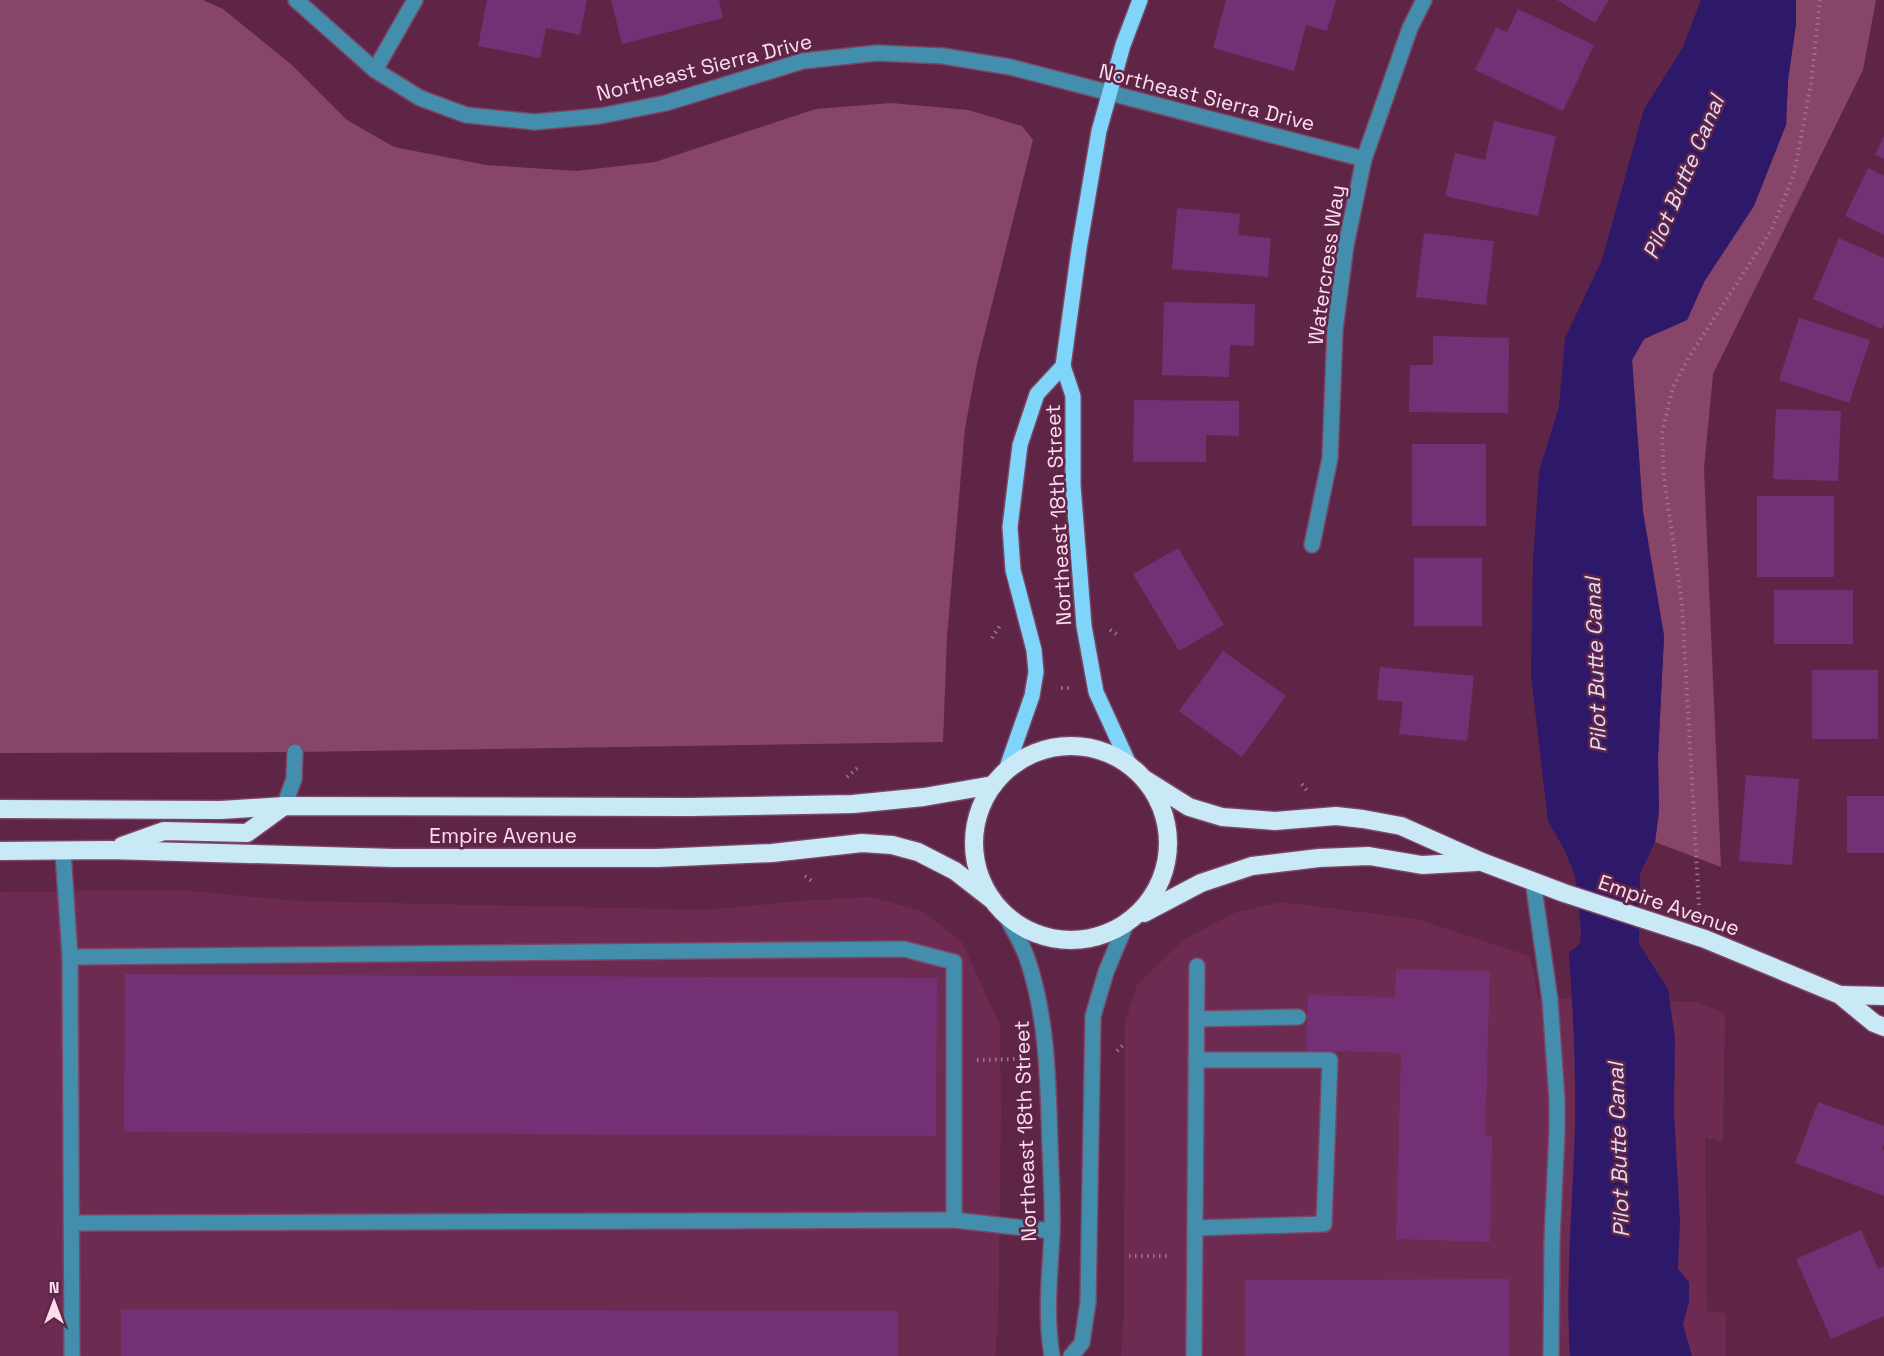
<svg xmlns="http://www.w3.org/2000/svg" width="1884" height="1356" font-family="'Space Grotesk',sans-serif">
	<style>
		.built { fill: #6d2b51 }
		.green { fill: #87456a }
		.water { fill: #2d1869 }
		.building { fill: #743074 }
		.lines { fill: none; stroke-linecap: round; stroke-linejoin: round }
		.minor-casing { stroke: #7b4665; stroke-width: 18 }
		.major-casing { stroke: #7b4665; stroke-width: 18 }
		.highway-casing { stroke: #7b4665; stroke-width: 21 }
		.path { stroke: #a1738d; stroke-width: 4; stroke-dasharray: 1.5 4.5; stroke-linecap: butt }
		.minor { stroke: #438eac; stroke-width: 15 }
		.major { stroke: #7ed5f9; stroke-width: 15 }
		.highway { stroke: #c9e9f7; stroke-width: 18 }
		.labels { text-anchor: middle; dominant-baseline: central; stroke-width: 5; stroke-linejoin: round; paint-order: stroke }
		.street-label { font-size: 21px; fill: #fbddec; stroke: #5f2547 }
		.water-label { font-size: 22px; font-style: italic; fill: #ddddf4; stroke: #5f2547 }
	</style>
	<rect width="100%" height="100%" fill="#5f2547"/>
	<g class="built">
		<polygon points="179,890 297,901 708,910 800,901 870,897 922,911 962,942 1000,1025 1001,1112 998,1324 995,1356 0,1356 0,892"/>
		<polygon points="1281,902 1416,919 1530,956 1538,998 1697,1002 1725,1013 1723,1143 1705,1137 1707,1311 1726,1313 1726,1356 1121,1356 1124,1309 1125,1022 1137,985 1183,940 1234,913"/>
	</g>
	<g class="green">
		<polygon points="0,0 203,0 223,9 292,65 347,120 394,147 486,165 576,171 655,162 816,109 891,103 968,110 1022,126 1033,140 977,364 965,428 947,637 943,742 295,752 0,753"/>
		<polygon points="1796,0 1876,0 1863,70 1713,374 1704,469 1721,867 1655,842 1659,811 1658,757 1664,636 1643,512 1632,360 1644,339 1687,320 1704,282 1786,125 1788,80 1796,24"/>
	</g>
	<path class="water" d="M 1701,0 L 1796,0 L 1796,24 L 1788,80 L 1786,125 L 1754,206 L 1704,282 L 1687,320 L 1644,339 L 1632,360 L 1643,512 L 1664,636 L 1658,757 L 1659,811 L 1655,842 L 1640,874 L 1639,944 L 1668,989 L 1675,1038 L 1674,1111 L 1680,1223 L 1678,1269 L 1689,1282 L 1689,1301 L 1683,1325 L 1692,1356 L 1570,1356 C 1565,1279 1573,1203 1575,1127 C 1576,1068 1573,1011 1569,952 L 1580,944 L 1581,929 L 1575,876 L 1565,851 L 1548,821 L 1531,676 L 1533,561 L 1539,471 L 1559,407 L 1565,338 L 1602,260 L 1644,109 L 1682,49 Z"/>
	<g class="building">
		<polygon points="487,0 587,0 580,35 546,28 540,58 478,46"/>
		<polygon points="611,0 719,0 723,18 622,44"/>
		<polygon points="1226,0 1336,0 1327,31 1306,25 1294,71 1213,48"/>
		<polygon points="1557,0 1609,0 1595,23"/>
		<polygon points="1518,9 1594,45 1563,111 1475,70 1496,27 1507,32"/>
		<polygon points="1494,121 1556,136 1538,216 1445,196 1455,153 1485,160"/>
		<polygon points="1884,136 1884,159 1875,155"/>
		<polygon points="1868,168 1884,176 1884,235 1845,216"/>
		<polygon points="1177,208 1240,214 1238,235 1271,238 1268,277 1172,269"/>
		<polygon points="1424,233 1494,241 1486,305 1416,297"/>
		<polygon points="1839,238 1884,258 1884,324 1882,329 1813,299"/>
		<polygon points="1164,302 1255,304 1254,346 1230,345 1229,377 1162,375"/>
		<polygon points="1799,318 1870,340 1849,403 1779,380"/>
		<polygon points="1433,336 1509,338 1508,413 1409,412 1410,365 1433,365"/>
		<polygon points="1134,400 1239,401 1239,436 1206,435 1206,462 1133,462"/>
		<polygon points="1776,409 1841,411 1838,481 1773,479"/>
		<rect x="1412" y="444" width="74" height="82"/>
		<rect x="1757" y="496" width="77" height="81"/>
		<polygon points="1178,548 1224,625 1179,651 1133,574"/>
		<rect x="1414" y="558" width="68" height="68"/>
		<rect x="1774" y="590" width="79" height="54"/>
		<polygon points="1223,651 1286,696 1242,757 1179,711"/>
		<polygon points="1380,667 1474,676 1467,741 1399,734 1403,702 1377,700"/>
		<rect x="1812" y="670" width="66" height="69"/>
		<polygon points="1746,775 1799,779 1792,865 1739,861"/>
		<rect x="1847" y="796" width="37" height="57"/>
		<polygon points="1396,969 1490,971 1485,1136 1492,1136 1490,1242 1396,1239 1401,1053 1306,1050 1308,995 1395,997"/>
		<polygon points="125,974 937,978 936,1136 124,1132"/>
		<polygon points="1818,1102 1884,1126 1884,1144 1882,1149 1884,1150 1884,1196 1795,1163"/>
		<polygon points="1861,1230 1878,1269 1884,1266 1884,1316 1831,1339 1796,1259"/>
		<polygon points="1509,1279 1509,1356 1245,1356 1245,1280"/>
		<polygon points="121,1309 898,1311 898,1356 121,1356"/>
	</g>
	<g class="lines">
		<defs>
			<g id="minor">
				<polyline points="296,0 375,70 420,98 466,115 535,122 600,116 666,103 803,61 877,53 943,56 1010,67 1364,159"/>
				<polyline points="375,70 415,0"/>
				<polyline points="1312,545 1330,458 1335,329 1346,245 1364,159 1410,28 1424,0"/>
				<polyline points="284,806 294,779 295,752"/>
				<polyline points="63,851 70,957 72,1356"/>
				<polyline points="1533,881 1550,1000 1557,1100 1557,1132 1552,1240 1551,1356"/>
				<path d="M 1004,912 C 1012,928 1023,944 1028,961 C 1048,1021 1048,1084 1050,1146 C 1051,1175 1053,1204 1052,1233 C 1050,1274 1045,1315 1052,1356"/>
				<polyline points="70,957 904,949 954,962 954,1220"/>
				<polyline points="1197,1019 1298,1017"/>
				<polyline points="73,1223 954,1220 1052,1231"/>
				<polyline points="1195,1228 1324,1224 1330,1060 1196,1060"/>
				<polyline points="1071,1356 1082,1343 1088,1302 1093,1016 1106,972 1126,924"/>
				<polyline points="1194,1356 1197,966"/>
			</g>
			<g id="major">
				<polyline points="1129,764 1096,692 1084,626 1073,485 1073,396 1063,366 1079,249 1099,131 1123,45 1140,0"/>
				<polyline points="1005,773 1032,696 1036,672 1034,650 1013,570 1010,527 1020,445 1037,394 1063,366"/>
			</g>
			<g id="highway">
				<circle cx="1071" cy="843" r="97"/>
				<polyline points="1146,780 1189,807 1222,817 1275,821 1336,816 1363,819 1401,826 1482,862 1564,893 1705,939 1840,995 1874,1023 1884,1027"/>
				<polyline points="0,809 221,810 284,806 690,807 853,804 924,797 993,785"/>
				<polyline points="122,846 164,831 247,833 284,806"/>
				<polyline points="0,851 109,850 394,858 657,858 772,853 862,843 892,845 918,852 955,871 991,899"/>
				<polyline points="1144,913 1201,883 1252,866 1319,858 1369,856 1422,865 1477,862"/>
				<polyline points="1840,995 1884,996"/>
			</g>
		</defs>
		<use href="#minor" class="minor-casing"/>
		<use href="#major" class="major-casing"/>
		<use href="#highway" class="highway-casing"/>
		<g class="path">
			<polyline points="1110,630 1120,636"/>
			<polyline points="992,638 1001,624"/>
			<polyline points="1061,688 1072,688"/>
			<polyline points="847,777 860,766"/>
			<polyline points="1302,784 1308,792"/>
			<polyline points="805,876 813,882"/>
			<polyline points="1699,905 1682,604 1664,478 1662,433 1673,387 1689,357 1772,229 1794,174 1811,84 1820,0"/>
			<polyline points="1117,1051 1123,1045"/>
			<polyline points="977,1060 1016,1059"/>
			<polyline points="1129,1256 1170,1256"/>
		</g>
		<use href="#minor" class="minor"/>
		<use href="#major" class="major"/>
		<use href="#highway" class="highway"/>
	</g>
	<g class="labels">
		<g class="street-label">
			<text transform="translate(704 67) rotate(-14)">Northeast Sierra Drive</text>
			<text transform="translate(1207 97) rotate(14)">Northeast Sierra Drive</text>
			<text transform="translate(1326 265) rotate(-82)">Watercress Way</text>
			<text transform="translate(1058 515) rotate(-93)">Northeast 18th Street</text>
			<text x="503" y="835">Empire Avenue</text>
			<text transform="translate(1669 905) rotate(19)">Empire Avenue</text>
			<text transform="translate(1025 1131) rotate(-92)">Northeast 18th Street</text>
		</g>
		<g class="water-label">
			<text transform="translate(1683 177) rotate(-67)">Pilot Butte Canal</text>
			<text transform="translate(1595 665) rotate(-92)">Pilot Butte Canal</text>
			<text transform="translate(1618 1150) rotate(-92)">Pilot Butte Canal</text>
		</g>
	</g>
	<g transform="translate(54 1302)" stroke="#5f2547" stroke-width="4.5" paint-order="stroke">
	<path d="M0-4.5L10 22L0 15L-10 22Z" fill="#fbddec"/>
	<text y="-9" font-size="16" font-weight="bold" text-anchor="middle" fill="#fbddec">N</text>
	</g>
</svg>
